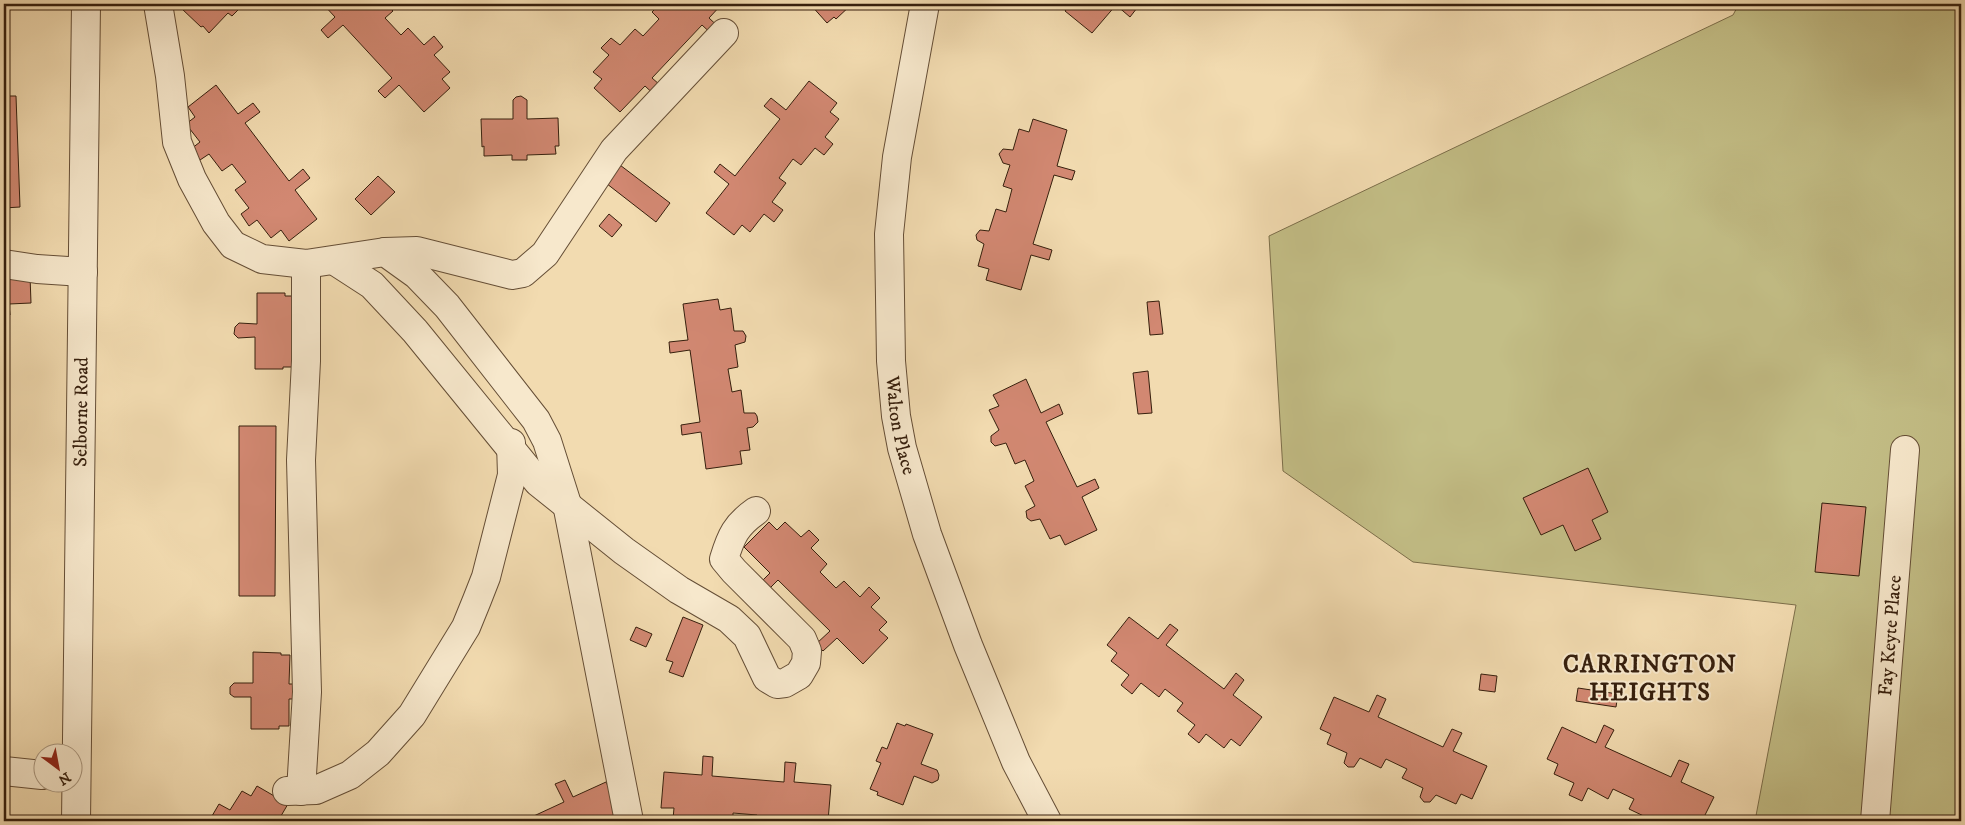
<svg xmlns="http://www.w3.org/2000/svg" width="1965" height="825" font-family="'IM FELL DW Pica',serif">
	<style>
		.green { fill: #c3be86; stroke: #7c6e4a }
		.building { fill: #d28872; stroke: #361f0d }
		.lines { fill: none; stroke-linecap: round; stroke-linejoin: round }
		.minor-casing { stroke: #654e36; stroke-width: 30 }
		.minor { stroke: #f7e8cc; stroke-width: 28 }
		.labels { text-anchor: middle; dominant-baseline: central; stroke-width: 4; stroke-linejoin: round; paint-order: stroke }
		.street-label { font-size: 19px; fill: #361f0d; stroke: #f7e8cc }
		.district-label { font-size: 24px; font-weight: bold; letter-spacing: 1px; fill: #361f0d; stroke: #f7e8cc }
	</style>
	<rect width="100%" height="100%" fill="#f2dbb0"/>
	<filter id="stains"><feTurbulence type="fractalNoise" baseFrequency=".004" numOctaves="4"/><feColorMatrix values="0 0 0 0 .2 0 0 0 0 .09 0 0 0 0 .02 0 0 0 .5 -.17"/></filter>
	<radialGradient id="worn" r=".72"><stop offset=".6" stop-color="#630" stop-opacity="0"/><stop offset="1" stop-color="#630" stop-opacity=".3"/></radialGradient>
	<polygon class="green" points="1739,4 1961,4 1961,821 1755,821 1796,605 1413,562 1283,471 1269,236 1733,15"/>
	<g class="building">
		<polygon points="185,4 241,4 243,5 232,16 228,13 209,33 203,26 201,27 181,8"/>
		<polygon points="323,4 386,4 393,11 385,18 401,35 408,28 424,45 434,36 443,47 434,55 450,72 442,79 450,88 424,112 399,85 385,98 378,91 392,78 343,25 328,38 321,30 335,17"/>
		<polygon points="660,4 722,4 709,18 723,31 716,38 702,25 652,78 667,91 659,99 645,86 620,112 594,88 602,79 593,72 609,55 601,48 611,38 620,45 635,29 643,36 659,19 652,12"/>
		<polygon points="810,4 852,4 836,19 834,17 827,23"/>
		<polygon points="1070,4 1131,4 1137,8 1130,17 1116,5 1092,33 1065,11"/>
		<polygon points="809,81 837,103 830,112 839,119 825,137 833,144 824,155 815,148 801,165 793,159 779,178 786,183 772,202 783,210 774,222 764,214 750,232 742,225 734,235 706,213 729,184 714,172 720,164 735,176 780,119 764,106 771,98 786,110"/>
		<polygon points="216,85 238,114 253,103 260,112 245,123 289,181 303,169 310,178 295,190 317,219 289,241 281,230 271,238 257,220 249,226 241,214 249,208 235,190 246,182 232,164 222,171 209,154 200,160 191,149 200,142 186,124 195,117 188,107"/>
		<polygon points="4,96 16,96 20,207 4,208"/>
		<polygon points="521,96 527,100 527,119 558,118 559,146 555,146 556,154 527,155 527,160 512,160 512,155 484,156 484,146 482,147 481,119 513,119 513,100 516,97"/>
		<polygon points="1033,119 1067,130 1057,166 1075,171 1072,180 1054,175 1033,244 1052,250 1049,260 1031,255 1021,290 986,280 989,269 978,266 984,244 977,240 976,235 980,230 989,231 996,209 1006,212 1012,189 1003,186 1010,165 1003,163 999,154 1003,149 1013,150 1019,129 1029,132"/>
		<polygon points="616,162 670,203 656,222 602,180"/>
		<polygon points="378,176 395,192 371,215 355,199"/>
		<polygon points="609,214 622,225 612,237 599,226"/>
		<polygon points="30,276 31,303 9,304 10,315 4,315 4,277"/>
		<polygon points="257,293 285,293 285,296 294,296 293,367 283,367 283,369 255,369 255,337 238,338 234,334 235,327 239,323 257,324"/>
		<polygon points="718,299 720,310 731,308 734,331 743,331 746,336 745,342 735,345 738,367 728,369 732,392 741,390 744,413 755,413 757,416 758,422 753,427 747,428 750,450 740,451 742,464 706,469 701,432 682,435 681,425 700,422 690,350 670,353 669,342 688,340 683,304"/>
		<polygon points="1159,301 1163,334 1150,335 1147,302"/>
		<polygon points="1148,371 1152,413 1138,414 1133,373"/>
		<polygon points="1026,379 1041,413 1059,404 1063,414 1046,422 1077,487 1095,479 1099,488 1082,497 1097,530 1065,545 1060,535 1050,539 1040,519 1031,521 1027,518 1026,511 1035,506 1025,486 1034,481 1025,460 1015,464 1006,443 995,446 991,442 991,436 999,430 989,410 999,406 993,395"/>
		<polygon points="239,426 276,426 275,596 239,596"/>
		<polygon points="1588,468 1608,512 1592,520 1601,539 1575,551 1563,525 1541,535 1523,498"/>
		<polygon points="1822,503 1866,507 1859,576 1815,572"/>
		<polygon points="769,522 777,530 785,522 801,537 809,530 819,540 811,548 827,564 820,572 836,588 844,581 860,597 869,587 880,598 871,607 887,622 879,630 888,638 863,664 837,638 823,651 816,644 830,631 778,580 764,594 756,587 770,573 744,547"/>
		<polygon points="683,617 703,625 683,677 669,672 673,662 666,660"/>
		<polygon points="1129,617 1158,639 1170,624 1178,630 1166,645 1224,689 1236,673 1244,680 1233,695 1262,717 1240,746 1231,739 1224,748 1206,734 1199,743 1188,734 1195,725 1177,711 1183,703 1165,689 1159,697 1141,683 1132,694 1121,685 1129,675 1111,661 1117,653 1107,645"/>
		<polygon points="636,627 652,634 646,647 630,640"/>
		<polygon points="253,652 281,653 281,655 290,655 289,684 294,684 294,699 289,699 289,726 279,726 279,729 251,729 251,697 234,697 230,694 230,687 234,683 253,683"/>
		<polygon points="1481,674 1497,676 1495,692 1479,690"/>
		<polygon points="1578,688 1618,694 1616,707 1576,701"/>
		<polygon points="1377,695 1386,699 1378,717 1443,747 1452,729 1462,733 1453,751 1487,766 1472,799 1461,794 1456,804 1436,795 1430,802 1424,802 1420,797 1423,788 1402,778 1407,769 1386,759 1381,768 1360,758 1354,767 1348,767 1344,763 1347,753 1327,744 1331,734 1320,729 1334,697 1369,712"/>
		<polygon points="897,723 905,726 906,724 933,734 921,764 937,770 939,775 938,780 932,783 914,776 903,805 877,795 878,792 870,789 881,763 876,761 882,747 887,749"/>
		<polygon points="1604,725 1614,730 1605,747 1671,777 1679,760 1689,764 1681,782 1714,797 1702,821 1649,821 1650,819 1629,809 1634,799 1613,789 1608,799 1588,788 1582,801 1569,795 1574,783 1554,774 1558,764 1547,759 1562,727 1596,743"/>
		<polygon points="703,756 713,757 712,776 784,782 785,762 796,763 794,782 831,785 828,821 756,821 757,815 733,813 733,821 695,821 673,819 674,808 661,808 664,772 702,775"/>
		<polygon points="565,780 573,797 606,782 622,814 611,819 612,821 523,821 564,802 555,784"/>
		<polygon points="257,786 288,804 278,821 221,821 212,816 219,804 230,810 242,791 251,796"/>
	</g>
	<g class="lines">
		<defs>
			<g id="minor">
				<polyline points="158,4 170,76 177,142 192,179 216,223 233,245 262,259 306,264 385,252 417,275 447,306 536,420 547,441 567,504 629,821"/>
				<path id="s1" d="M 925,4 L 897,157 L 889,234 L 891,361 L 896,416 L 902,448 L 927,534 L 968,645 L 1016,762 L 1047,821"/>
				<polyline points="385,252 417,251 512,275 523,273 545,254 614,150 724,33"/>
				<path d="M 335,261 L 372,285 L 415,331 L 538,482 L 624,551 L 679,590 L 729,619 L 747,636 L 767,678 L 777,684 L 785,683 L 799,675 L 806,663 L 807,651 L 802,639 L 734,571 L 724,559 C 731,536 736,525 756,511"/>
				<polyline points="4,264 37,269 83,272"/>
				<polyline points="4,771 42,775"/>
				<polyline points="287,791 316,790 350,775 378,753 412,715 466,627 477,600 486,577 512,475 511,443"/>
				<polyline points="301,791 307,692 301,460 306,361 306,264"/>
				<path id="s2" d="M 76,821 L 86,4"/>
				<path id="s3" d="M 1875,821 L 1905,450"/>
			</g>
		</defs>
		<use href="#minor" class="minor-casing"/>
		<use href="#minor" class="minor"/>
	</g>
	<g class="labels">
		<g class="street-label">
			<text stroke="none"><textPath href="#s2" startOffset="409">Selborne Road</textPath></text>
			<text stroke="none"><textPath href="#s1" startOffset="425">Walton Place</textPath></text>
			<text stroke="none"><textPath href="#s3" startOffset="186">Fay Keyte Place</textPath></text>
		</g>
		<g class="district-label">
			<text x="1650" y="665">CARRINGTON<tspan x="1650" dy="28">HEIGHTS</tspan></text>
		</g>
	</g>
	<rect width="1965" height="825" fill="none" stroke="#f2dbb0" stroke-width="20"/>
	<rect x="5" y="5" width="1955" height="815" fill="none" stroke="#361f0d" stroke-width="2.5"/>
	<rect x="10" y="10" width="1945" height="805" fill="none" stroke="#361f0d"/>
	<g transform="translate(58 768) rotate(148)"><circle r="24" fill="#f7e8cc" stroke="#aa9880"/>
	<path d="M0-4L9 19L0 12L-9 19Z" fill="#8f2418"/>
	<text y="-8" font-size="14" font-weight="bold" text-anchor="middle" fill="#361f0d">N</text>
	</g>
	<rect width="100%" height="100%" filter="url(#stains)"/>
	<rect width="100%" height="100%" fill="url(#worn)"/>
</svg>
